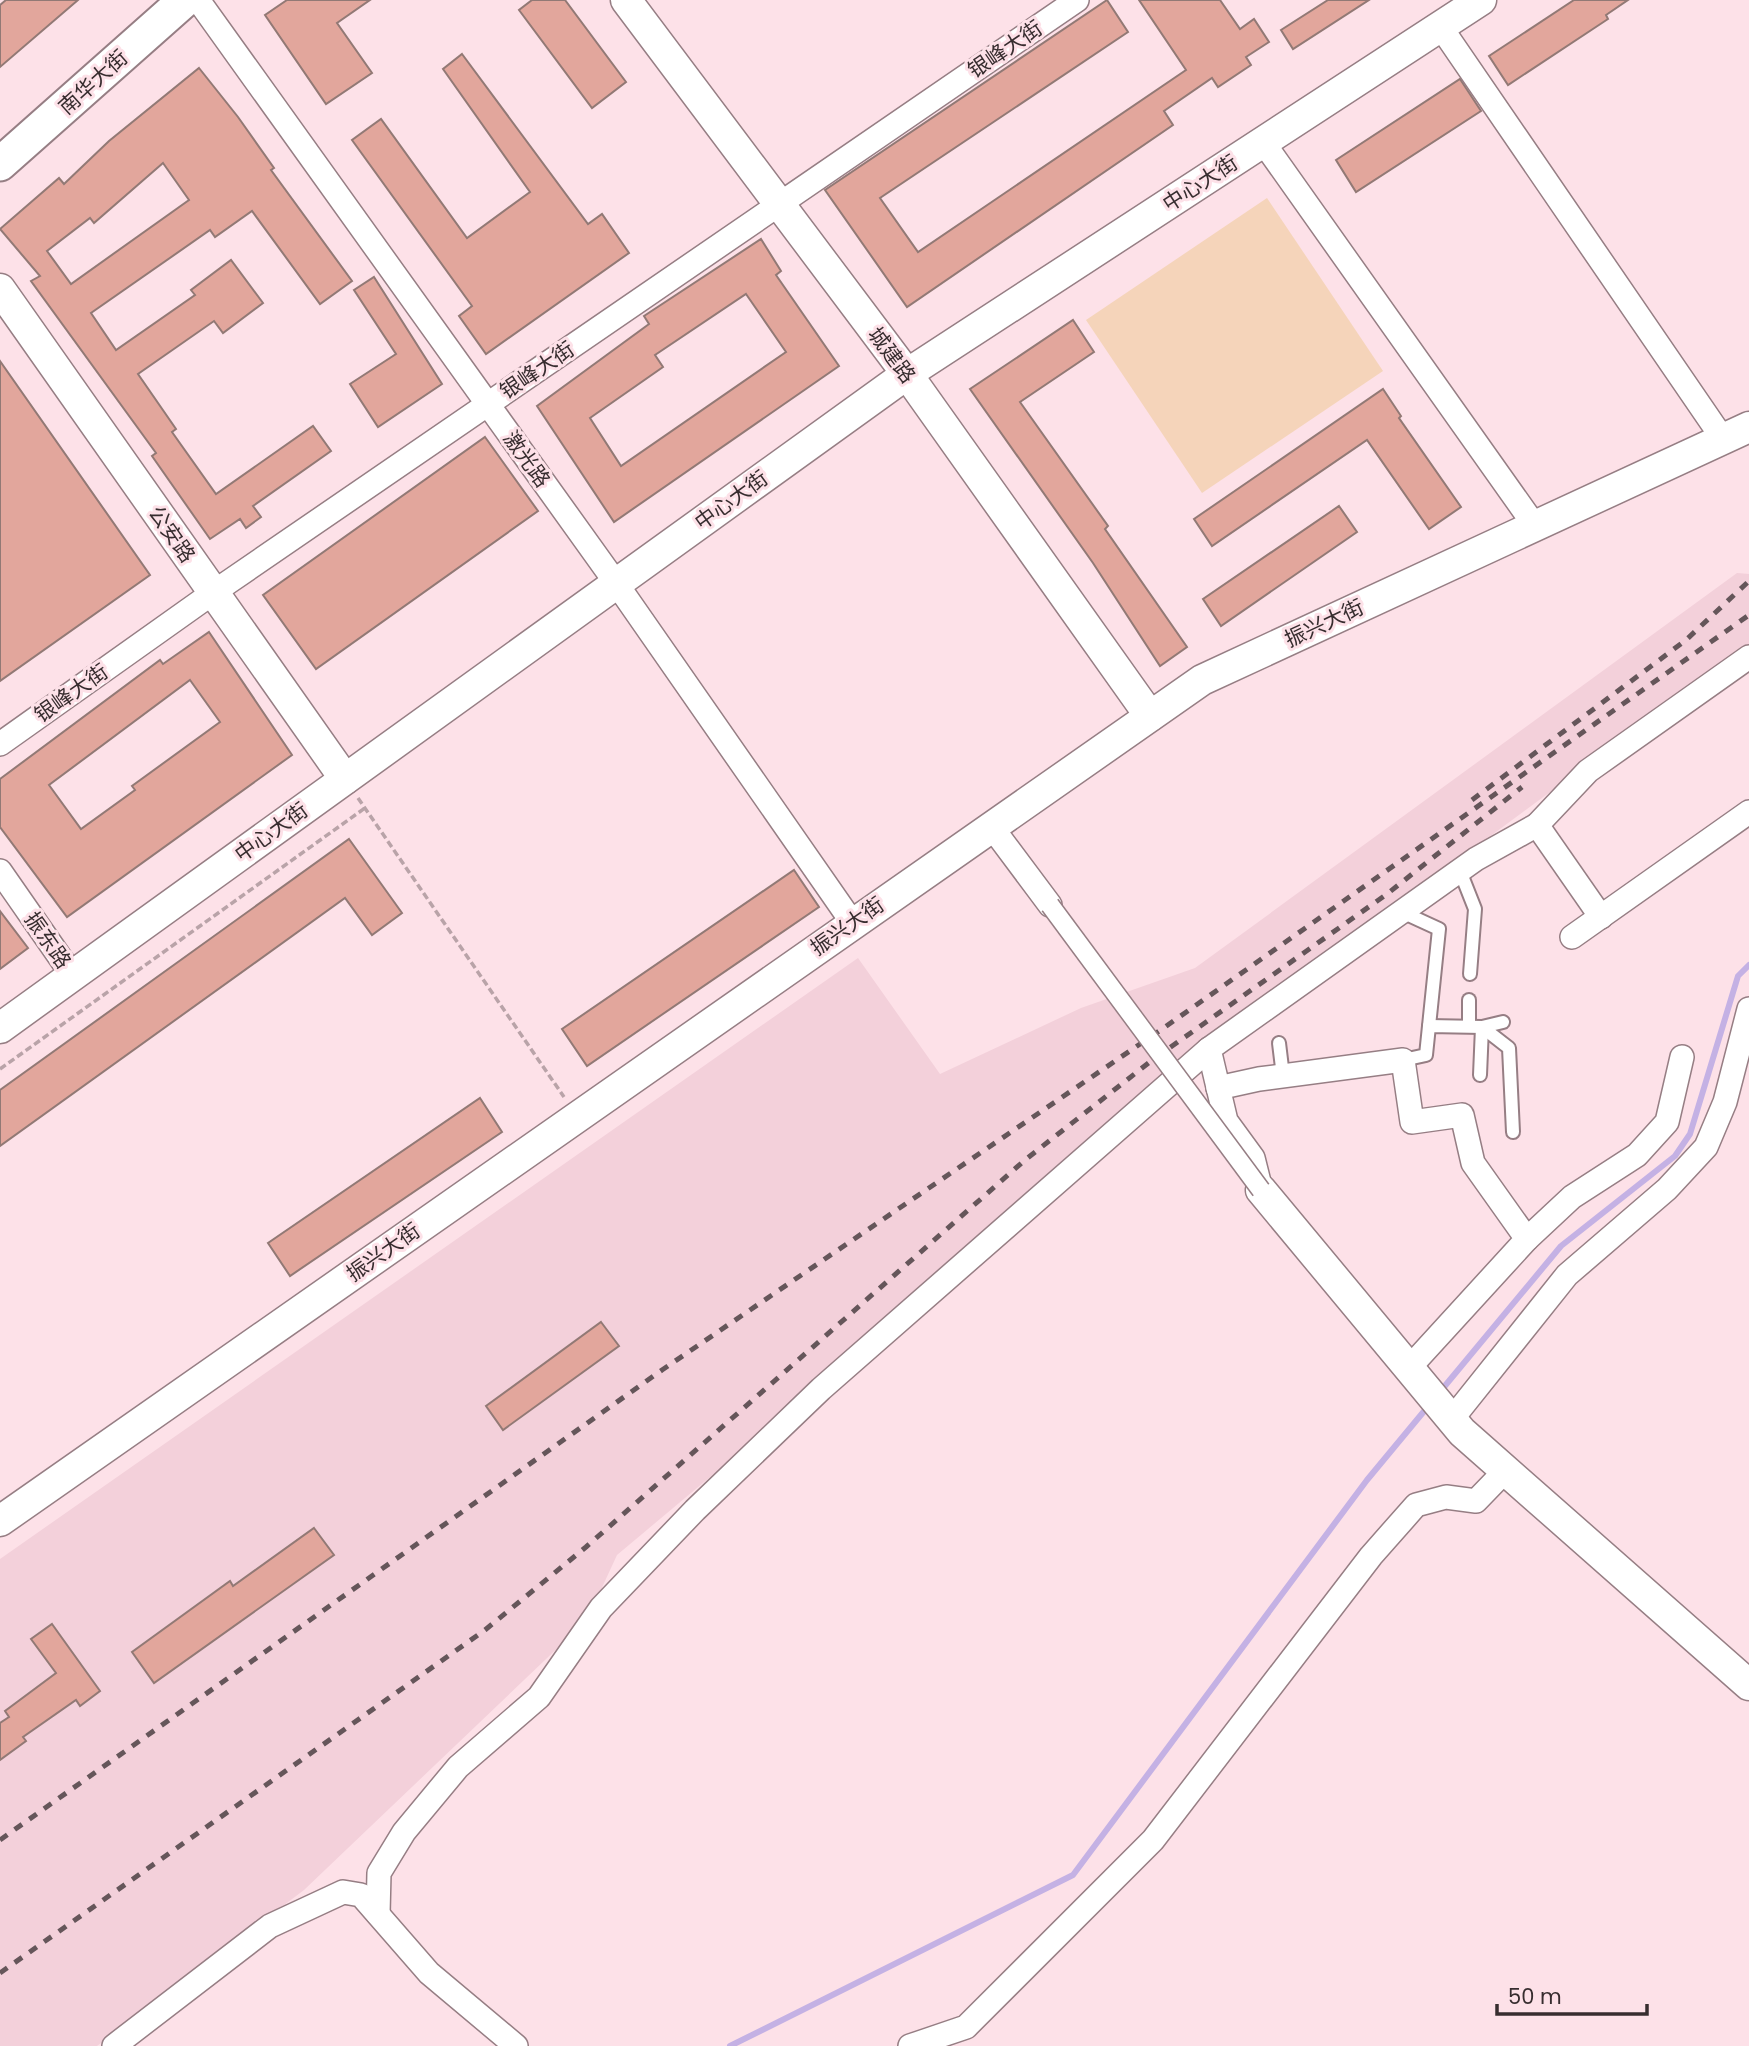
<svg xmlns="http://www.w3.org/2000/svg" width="1749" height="2046" font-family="Poppins,'Noto Sans SC',sans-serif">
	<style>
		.built { fill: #f3d0da }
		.green { fill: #f5d4ba }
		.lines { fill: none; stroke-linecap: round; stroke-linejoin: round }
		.stream { stroke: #c4b1e4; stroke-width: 6 }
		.building { fill: #e2a69c; stroke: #927975; stroke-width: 2; fill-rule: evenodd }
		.service-casing { stroke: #967e84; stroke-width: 16 }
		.minor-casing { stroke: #967e84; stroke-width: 26 }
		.tertiary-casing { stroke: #967e84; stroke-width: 33 }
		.secondary-casing { stroke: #967e84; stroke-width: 37 }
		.path { stroke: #b9a3a8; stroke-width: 3.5; stroke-dasharray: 7 3.5; stroke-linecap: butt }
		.service { stroke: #fff; stroke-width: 12 }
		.minor { stroke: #fff; stroke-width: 23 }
		.tertiary { stroke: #fff; stroke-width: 30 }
		.secondary { stroke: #fff; stroke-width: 33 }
		.rail { stroke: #65565a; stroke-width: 5; stroke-dasharray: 9 9; stroke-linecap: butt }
		.pedestrian-bridge-casing { stroke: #967e84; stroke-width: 21; stroke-linecap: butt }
		.pedestrian-bridge { stroke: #fff; stroke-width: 18 }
		.labels { text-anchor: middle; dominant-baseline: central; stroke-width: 6; stroke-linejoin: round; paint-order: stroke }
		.street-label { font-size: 21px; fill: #372d2f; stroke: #fde1e8 }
	</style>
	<rect width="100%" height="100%" fill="#fde1e8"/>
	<polygon class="built" points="1737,573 1749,574 1749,645 1151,1087 1160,1100 617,1555 587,1620 304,1890 97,2046 0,2046 0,1559 858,958 940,1074 1081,1008 1195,968"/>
	<polygon class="green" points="1267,198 1383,371 1202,493 1086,320"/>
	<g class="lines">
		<g class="stream">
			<polyline points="1439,1393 1561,1246 1675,1156 1690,1134 1738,976 1749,965"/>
			<polyline points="730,2046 1073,1875 1367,1480 1430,1404"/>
		</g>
	</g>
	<g class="building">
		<polygon points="6,0 78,0 0,67 0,5"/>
		<polygon points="287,0 370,0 337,23 372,73 326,104 265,15"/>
		<polygon points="532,0 565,0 626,82 592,108 519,10"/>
		<polygon points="1107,0 1128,32 880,198 918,252 1186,70 1139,0 1220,0 1240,29 1254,19 1269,42 1246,57 1251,65 1218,87 1212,78 1164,111 1173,125 907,307 825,190"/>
		<polygon points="1328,0 1369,0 1293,49 1281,30"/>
		<polygon points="1574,0 1628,0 1606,15 1608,19 1508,85 1489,56"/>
		<polygon points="462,54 588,224 602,214 629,253 486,354 459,316 472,306 352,140 381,119 467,238 530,192 443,69"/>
		<path d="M 199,68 L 238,117 L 274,168 L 271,170 L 352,281 L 320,304 L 252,211 L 215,237 L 210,230 L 91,313 L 116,350 L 195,295 L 191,290 L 231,260 L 263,303 L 223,333 L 214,321 L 138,374 L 176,429 L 172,432 L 216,494 L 313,426 L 331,451 L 253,506 L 261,517 L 246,528 L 240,519 L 210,539 L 152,456 L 156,453 L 31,281 L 40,276 L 0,229 L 59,178 L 64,184 L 109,141 ZM 163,163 L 189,200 L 71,284 L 47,251 L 90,218 L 94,223 Z"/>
		<polygon points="1460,79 1481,111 1356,192 1336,160"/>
		<path d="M 761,239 L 781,271 L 776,275 L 839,366 L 614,522 L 537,406 L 649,324 L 644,316 ZM 746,294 L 786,352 L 621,466 L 590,418 L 663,367 L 655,355 Z"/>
		<polygon points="374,277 442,384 378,427 350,384 396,354 354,290"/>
		<polygon points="1073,320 1094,352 1020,402 1108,526 1105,529 1187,647 1160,666 1093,563 970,389"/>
		<polygon points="0,361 150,575 0,681"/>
		<polygon points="1383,389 1401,416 1399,418 1461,507 1429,529 1367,440 1212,546 1194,519"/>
		<polygon points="485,437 538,511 316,669 263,595"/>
		<polygon points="1339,506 1357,532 1221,626 1203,599"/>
		<path d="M 209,632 L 292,755 L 67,917 L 0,827 L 0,779 L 160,660 L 163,664 ZM 190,680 L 220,722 L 132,786 L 135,790 L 81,829 L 49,785 Z"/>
		<polygon points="349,839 402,913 372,935 345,898 0,1146 0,1090"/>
		<polygon points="794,870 819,907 587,1066 562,1029"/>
		<polygon points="0,911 28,948 0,969"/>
		<polygon points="480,1098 502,1132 290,1276 268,1243"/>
		<polygon points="601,1322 619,1346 503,1430 486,1406"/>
		<polygon points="314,1528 334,1555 154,1683 132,1652 230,1581 233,1586"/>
		<polygon points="52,1624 100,1691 80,1706 76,1700 23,1737 26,1741 0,1760 0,1723 9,1717 5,1711 56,1673 31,1639"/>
	</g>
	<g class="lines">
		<defs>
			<g id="service">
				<polyline points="1460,871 1475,909 1470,974"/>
				<polyline points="1402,912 1439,929 1429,1026"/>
				<polyline points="1469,1000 1469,1026"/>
				<polyline points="1279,1043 1283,1076"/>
				<polyline points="1403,1060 1426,1055 1429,1026 1482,1027 1509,1048 1513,1132"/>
				<polyline points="1480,1075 1482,1027 1503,1022"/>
			</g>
			<g id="minor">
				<polyline points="198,0 616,583 852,922"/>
				<polyline points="1440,26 1723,439"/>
				<polyline points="1263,142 1535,526"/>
				<polyline points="0,744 214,592 1077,0"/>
				<polyline points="1537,825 1601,917"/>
				<polyline points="991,826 1050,905"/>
				<polyline points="0,871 73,976"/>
				<polyline points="1572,937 1749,812"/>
				<polyline points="1218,1088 1259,1079 1403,1060 1412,1122 1462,1115 1473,1163 1527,1239 1409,1368"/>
				<polyline points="1261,1190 1253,1158 1226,1121 1209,1049 1476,859 1537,825 1588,771 1749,657"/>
				<polyline points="1527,1239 1572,1197 1637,1155 1667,1122 1682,1057"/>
				<polyline points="1452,1419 1567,1275 1667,1189 1706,1147 1725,1102 1749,1009"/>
				<polyline points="378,1914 379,1873 404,1832 458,1767 539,1697 601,1608 695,1510 821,1389 1209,1049"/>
				<polyline points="114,2046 270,1926 343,1892 361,1895 429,1973 516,2046"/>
				<polyline points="910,2046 966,2027 1153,1840 1371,1556 1416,1505 1446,1497 1476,1501 1506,1470"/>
			</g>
			<g id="tertiary">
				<polyline points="626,0 907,374 1150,716"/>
				<polyline points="0,289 345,779"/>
				<polyline points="0,1028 907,374 1481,0"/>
				<polyline points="1261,1190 1462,1432 1749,1685"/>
				<polyline points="0,1521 1202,680 1749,427"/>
			</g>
			<polyline id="secondary" points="0,164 185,0"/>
		</defs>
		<use href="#service" class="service-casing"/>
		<use href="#minor" class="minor-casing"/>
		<use href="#tertiary" class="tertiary-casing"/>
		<use href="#secondary" class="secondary-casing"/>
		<g class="path">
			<polyline points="358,798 564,1097"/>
			<polyline points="0,1069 365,808"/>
		</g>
		<use href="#service" class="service"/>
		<use href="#minor" class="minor"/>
		<use href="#tertiary" class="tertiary"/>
		<use href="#secondary" class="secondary"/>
		<g class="rail">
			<polyline points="1472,800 1686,640 1749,581"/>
			<polyline points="0,1840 662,1370 1165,1027 1749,615"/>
			<polyline points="0,1973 485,1630 586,1547 1025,1160 1151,1061 1387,894 1522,787"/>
		</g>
		<defs>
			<polyline id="pedestrian-bridge" points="1050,905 1261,1190"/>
		</defs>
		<use href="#pedestrian-bridge" class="pedestrian-bridge-casing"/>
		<use href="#pedestrian-bridge" class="pedestrian-bridge"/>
	</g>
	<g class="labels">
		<g class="street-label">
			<text transform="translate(1005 49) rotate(-34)">银峰大街</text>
			<text transform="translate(93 82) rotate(-42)">南华大街</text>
			<text transform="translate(1200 183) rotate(-33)">中心大街</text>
			<text transform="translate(892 355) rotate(53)">城建路</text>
			<text transform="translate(537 370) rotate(-34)">银峰大街</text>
			<text transform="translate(527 459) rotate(54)">激光路</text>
			<text transform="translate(731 500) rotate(-36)">中心大街</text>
			<text transform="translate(172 534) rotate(55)">公安路</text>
			<text transform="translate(1324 623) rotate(-25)">振兴大街</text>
			<text transform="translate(71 693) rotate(-35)">银峰大街</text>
			<text transform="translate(271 832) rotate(-36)">中心大街</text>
			<text transform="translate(847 926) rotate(-35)">振兴大街</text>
			<text transform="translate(48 940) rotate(55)">振东路</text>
			<text transform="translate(383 1252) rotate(-35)">振兴大街</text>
		</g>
	</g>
	<path d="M1497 2004v10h150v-10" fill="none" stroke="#372d2f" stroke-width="3.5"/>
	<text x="1508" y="2004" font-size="21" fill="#372d2f" stroke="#fde1e8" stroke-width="5" paint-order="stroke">50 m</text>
</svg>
